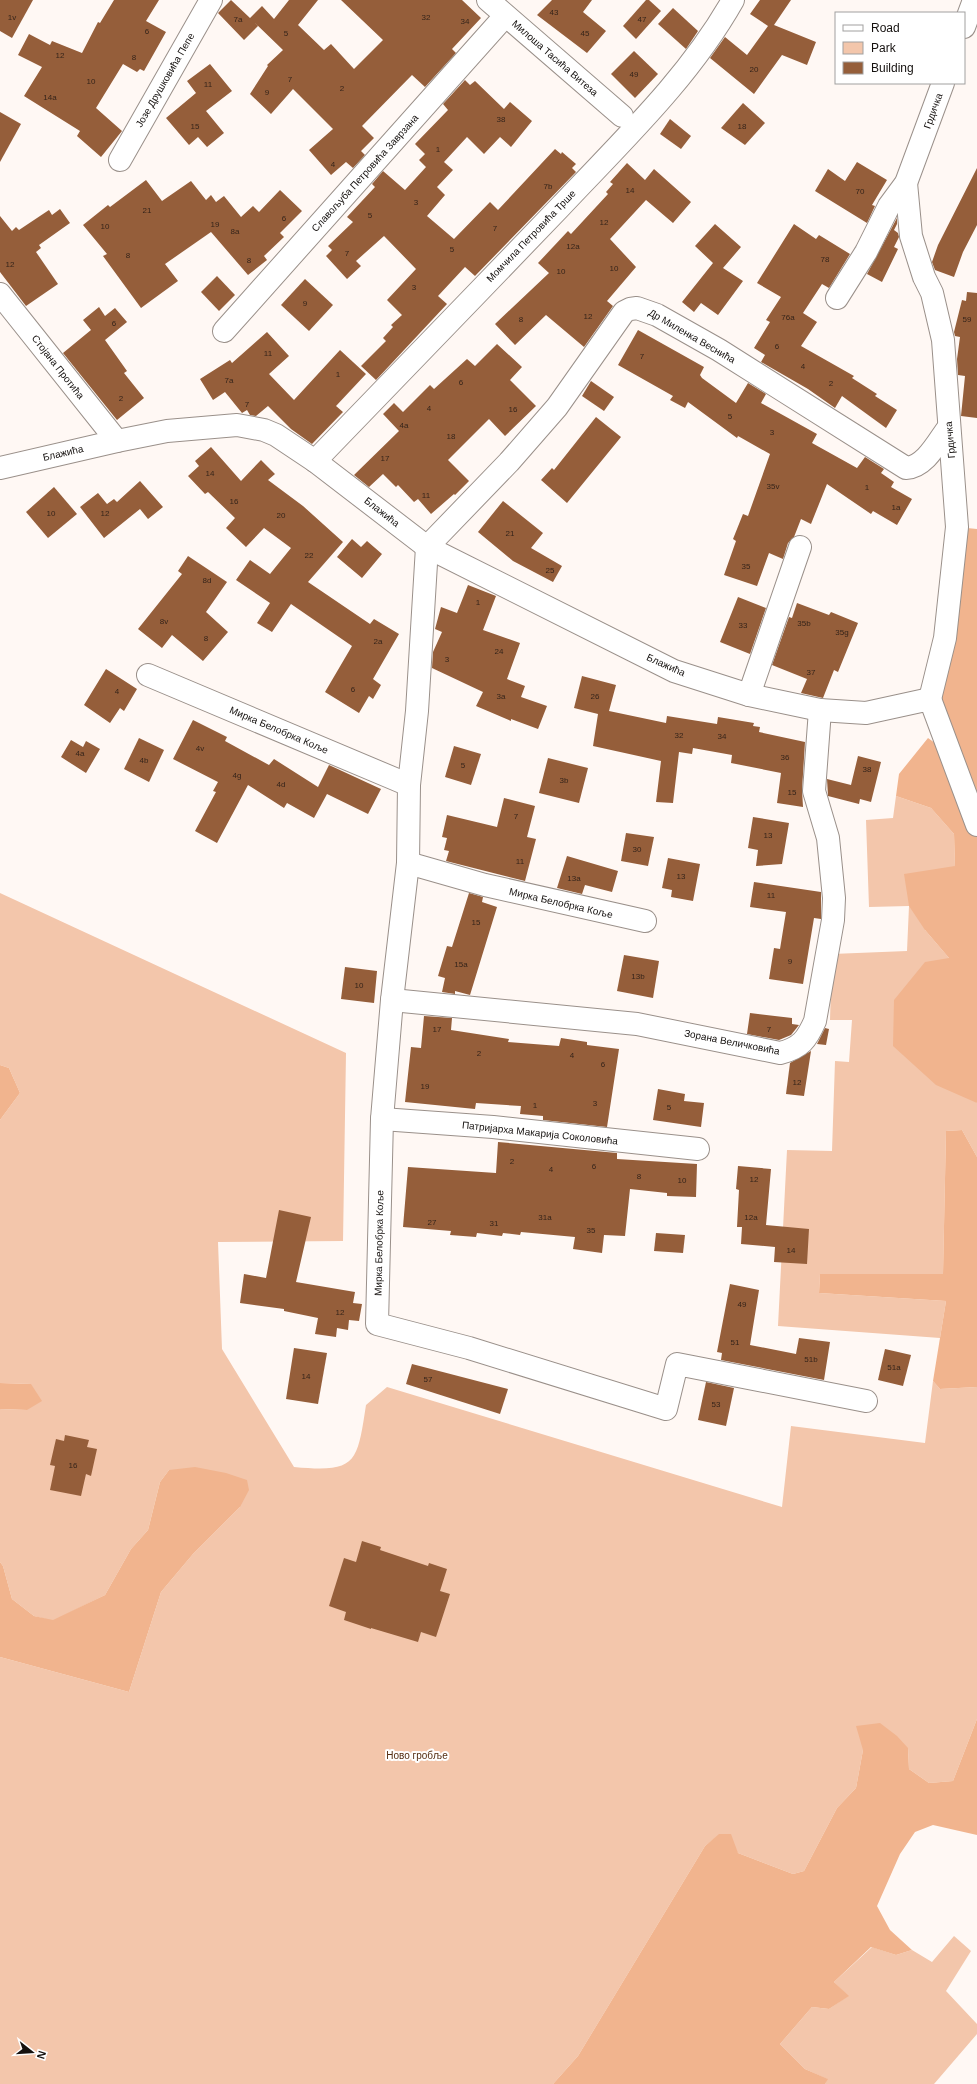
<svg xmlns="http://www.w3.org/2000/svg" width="977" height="2084" font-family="Arial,sans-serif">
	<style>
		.green { fill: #f3c6ab }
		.forest { fill: #f1b48e }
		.building { fill: #955e3a }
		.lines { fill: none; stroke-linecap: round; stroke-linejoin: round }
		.minor-casing { stroke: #9a908a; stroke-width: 24 }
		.minor { stroke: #fff; stroke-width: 22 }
		.labels { text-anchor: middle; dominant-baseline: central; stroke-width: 4; stroke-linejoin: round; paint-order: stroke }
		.number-label { font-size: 8px; fill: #35241a }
		.street-label { font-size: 10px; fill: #15110f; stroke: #fff }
		.park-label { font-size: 10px; fill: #542c10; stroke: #fff }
	</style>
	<rect width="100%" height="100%" fill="#fff8f4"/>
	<g class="green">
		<polygon points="896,796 931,808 954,834 955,866 925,930 949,958 975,1101 977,1103 977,1157 962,1130 946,1131 943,1274 820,1274 819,1293 946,1301 940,1338 778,1326 787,1150 832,1151 835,1061 849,1062 852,1020 830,1020 832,954 907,951 909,906 869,907 866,820 893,818"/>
		<path d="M 0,893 L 346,1053 L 343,1241 L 218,1242 L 222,1349 L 294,1467 C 357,1473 357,1463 366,1405 L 387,1387 L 782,1507 L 791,1426 L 925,1443 L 933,1381 L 940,1389 L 977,1387 L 977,1719 L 953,1781 L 929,1783 L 909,1769 L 908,1748 L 863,1750 L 856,1788 L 837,1808 L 804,1871 L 793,1874 L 738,1853 L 719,1835 L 705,1846 L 578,2056 L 553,2084 L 0,2084 L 0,1657 L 129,1692 L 161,1592 L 193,1554 L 240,1507 L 169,1470 L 160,1482 L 148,1530 L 131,1549 L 105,1595 L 53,1621 L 34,1616 L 12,1599 L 3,1566 L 0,1562 L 0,1409 L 27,1410 L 31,1384 L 0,1383 L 0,1120 L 20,1093 L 9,1068 L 0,1065 Z"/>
		<polygon points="954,1936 971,1951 946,1991 977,2024 977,2034 934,2084 825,2084 827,2079 805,2069 780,2044 812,2007 829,2009 848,1996 834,1982 872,1947 896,1955 912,1950 932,1962"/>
	</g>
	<g class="forest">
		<polygon points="957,527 977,529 977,1103 936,1085 893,1046 894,1000 925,962 949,958 925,930 909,906 904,874 955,866 954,834 931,808 896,796 899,774 928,738 950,754 930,699"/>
		<polygon points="0,1065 9,1068 20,1093 0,1120"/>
		<polygon points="962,1130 977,1157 977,1387 940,1389 933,1381 946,1301 819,1293 820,1274 943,1274 946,1131"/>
		<polygon points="0,1383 31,1384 42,1401 27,1410 0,1409"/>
		<polygon points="195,1467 226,1473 247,1480 249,1490 240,1507 193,1554 161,1592 129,1692 0,1657 0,1562 3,1566 12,1599 34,1616 53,1620 105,1595 131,1549 148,1530 160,1482 169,1470"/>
		<polygon points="977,1719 977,1835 933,1825 915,1832 900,1854 877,1906 890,1930 912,1950 896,1955 871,1947 834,1982 849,1996 829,2009 812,2007 780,2044 805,2069 828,2079 825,2084 553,2084 578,2056 705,1846 719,1834 731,1834 738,1853 793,1874 804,1871 837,1808 856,1788 863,1750 856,1726 880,1723 897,1736 908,1748 909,1769 929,1783 953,1781"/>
	</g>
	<g class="building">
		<polygon points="0,0 33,0 12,38 0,31"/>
		<polygon points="114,0 159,0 146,21 166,32 144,71 140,69 137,72 123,64 96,108 122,131 101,157 77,136 80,131 24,96 42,67 18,55 29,34 50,45 52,41 82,53 98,22 100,23"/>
		<polygon points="231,0 250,18 262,6 274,19 289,0 318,0 298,25 324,50 331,44 354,69 383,40 341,0 462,0 481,18 452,49 456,53 425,87 412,75 362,126 374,138 361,151 365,155 353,168 346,162 331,175 309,150 333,129 293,89 271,114 250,94 268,66 267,65 283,50 254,22 258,26 244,40 218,13"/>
		<polygon points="552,0 592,0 583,12 606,31 587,53 537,15"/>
		<polygon points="646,0 649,0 661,11 636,39 623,26"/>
		<polygon points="760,0 791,0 774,25 816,42 807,65 782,55 754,94 710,58 725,37 747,55 768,26 750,14"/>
		<polygon points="673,8 698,31 686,49 658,24"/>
		<polygon points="634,51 658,74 635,98 611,74"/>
		<polygon points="210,64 232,91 206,111 224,133 207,147 198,137 189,145 166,118 196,93 187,81"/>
		<polygon points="465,80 470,85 475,81 504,109 510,102 532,121 511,147 500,137 484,154 467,137 444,162 453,170 437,187 445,195 427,216 454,239 490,202 498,210 555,149 561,154 562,152 576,164 572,168 576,172 475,276 465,267 438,296 447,304 376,380 361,366 386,341 383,338 393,327 391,325 402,315 387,300 416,269 384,236 356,261 361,266 347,279 326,256 332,250 328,246 353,222 347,217 375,187 372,184 383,171 405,190 426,167 419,160 425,154 415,144 448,110 443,104"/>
		<polygon points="743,103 765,123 745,145 721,128"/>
		<polygon points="0,112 21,124 0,162"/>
		<polygon points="670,119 691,136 681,149 660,134"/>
		<polygon points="857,162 887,180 872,205 875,206 867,223 815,191 828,169 845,181"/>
		<polygon points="627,163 645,180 654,169 691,202 673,223 646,200 610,239 636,267 607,301 613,306 584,347 546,315 515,345 495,324 549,273 538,263 568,231 571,234 608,194 606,192 613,184 610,182"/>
		<polygon points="977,168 977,225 963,252 954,277 935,270 932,262 938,245"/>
		<polygon points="146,180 162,201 191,181 206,200 211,195 216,202 224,196 241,217 253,206 259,212 280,190 302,211 280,233 284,237 264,256 267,260 248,275 211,232 165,264 178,281 141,308 103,256 107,254 83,225 108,205 110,207"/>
		<polygon points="60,209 70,223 39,245 41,248 36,252 58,284 26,306 0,272 0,216 12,231 16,227 19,230 49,210 52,215"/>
		<polygon points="897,218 897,224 894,230 898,233 899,237 894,247 898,249 882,282 867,274"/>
		<polygon points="715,224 741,247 723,268 743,281 718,315 701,303 694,312 682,302 713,263 695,246"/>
		<polygon points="794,224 816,239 819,235 850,254 829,288 822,284 803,313 817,322 801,346 854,376 852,378 877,394 875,396 897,410 886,428 842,396 835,408 808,389 761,362 765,355 754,348 770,322 766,320 781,297 757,283"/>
		<polygon points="217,276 235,295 219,311 201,292"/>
		<polygon points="305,279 333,305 309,331 281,305"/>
		<polygon points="967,292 977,293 977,418 961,416 965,376 958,375 957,359 960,337 955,336 954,332 962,300 966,301"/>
		<polygon points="99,307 105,316 115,308 127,322 105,340 127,371 124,373 144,398 117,420 63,353 91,330 83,320"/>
		<polygon points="638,330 704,367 700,375 702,378 736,403 748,383 766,394 761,403 817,434 812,443 857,468 865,457 884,469 881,473 894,482 891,487 912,499 897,525 873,511 871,514 827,484 811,524 801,519 794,537 788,543 783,559 769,553 757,586 724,575 736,541 733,539 743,514 748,516 770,454 738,436 737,438 688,402 685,408 670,400 673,396 618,365"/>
		<polygon points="267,332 289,356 269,374 294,400 340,350 366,374 336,406 343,412 312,444 291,429 268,406 256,416 250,415 247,410 242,413 225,392 213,400 200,379 230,360 232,363"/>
		<polygon points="497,344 522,367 510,380 536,406 505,436 489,419 448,460 469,481 455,495 454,494 431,514 418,499 414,502 398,485 396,487 383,474 369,487 354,475 399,431 383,414 394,403 403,412 430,385 434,389 467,359 475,366"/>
		<polygon points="591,381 614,397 604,411 582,396"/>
		<polygon points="596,417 621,437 567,503 541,480 552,468 554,470"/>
		<polygon points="211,447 241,481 261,460 275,474 268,480 303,506 343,542 308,582 370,624 374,619 399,634 373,679 381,685 373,699 369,696 359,713 325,692 352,646 291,604 272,632 257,623 270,603 236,580 250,560 270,574 291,548 264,528 246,547 226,528 235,518 208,492 205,494 188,476 199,466 195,461"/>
		<polygon points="140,481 163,507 148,519 140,509 104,538 80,507 98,493 107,504 114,499 117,502"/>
		<polygon points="54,487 77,514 48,538 26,512"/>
		<polygon points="503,501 543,533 531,548 562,566 553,582 513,561 478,532"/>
		<polygon points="352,539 361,547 367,541 382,554 362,578 337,557"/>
		<polygon points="188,556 227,582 206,612 228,632 203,661 172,635 162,648 138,629 182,574 178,571"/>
		<polygon points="468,585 496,596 483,630 520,643 507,679 525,686 521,697 547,706 538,729 511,719 511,721 476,706 483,692 432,668 433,652 442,632 435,629 441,607 457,613"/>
		<polygon points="738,597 766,608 750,654 720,642"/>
		<polygon points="797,603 829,615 831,612 858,623 838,672 834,670 823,698 801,693 807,679 772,665 789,617 792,618"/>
		<polygon points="106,669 137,689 124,711 120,708 110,723 84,705"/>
		<polygon points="582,676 616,685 609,711 666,723 667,716 717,724 718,717 754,723 753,726 760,727 759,732 805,742 802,790 803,807 777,803 781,773 731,763 732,755 693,748 692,754 679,752 673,803 656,802 661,761 593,746 598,714 574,708"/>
		<polygon points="193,720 227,737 225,741 269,765 274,759 318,787 329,765 381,789 368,814 327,794 314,818 287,803 284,808 248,785 217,843 195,831 216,792 213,791 218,782 173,759"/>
		<polygon points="139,738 164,750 149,782 124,769"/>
		<polygon points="71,740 83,747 86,741 100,749 86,773 61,757"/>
		<polygon points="454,746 481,754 471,785 445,777"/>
		<polygon points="858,756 881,762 871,802 860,799 859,804 828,796 827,779 851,785"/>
		<polygon points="548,758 588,768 579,803 539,793"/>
		<polygon points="504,798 535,806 527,837 536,839 525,881 446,861 449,851 444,850 447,838 442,837 447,815 497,827"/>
		<polygon points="753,817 789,823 782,864 756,866 758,850 748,848"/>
		<polygon points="626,833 654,837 648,866 621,861"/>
		<polygon points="567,856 618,871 612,892 585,885 582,894 557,888"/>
		<polygon points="668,858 700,864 693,901 671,897 672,890 662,888"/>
		<polygon points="754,882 821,892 821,919 814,918 803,984 769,979 774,948 780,949 786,912 750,907"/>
		<polygon points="469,893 483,897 482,902 497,907 470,995 455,991 455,994 442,992 445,978 438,976 447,946 452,947"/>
		<polygon points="624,955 659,961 653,998 617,991"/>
		<polygon points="345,967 377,971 374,1003 341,999"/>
		<polygon points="750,1013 792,1018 792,1024 799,1025 791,1035 779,1040 747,1034"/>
		<polygon points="424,1016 452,1018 451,1030 509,1039 508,1042 559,1046 561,1038 587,1042 587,1045 619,1049 607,1127 543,1120 543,1116 520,1114 521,1106 476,1103 475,1109 405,1102 411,1047 421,1048"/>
		<polygon points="825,1028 829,1029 826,1045 817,1044"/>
		<polygon points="811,1051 804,1096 786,1094 790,1063"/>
		<polygon points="658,1089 685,1094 684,1101 704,1103 701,1127 653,1120"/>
		<polygon points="498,1142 617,1153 617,1159 697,1164 696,1197 667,1196 667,1193 630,1189 625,1236 604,1235 602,1253 573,1249 575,1237 521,1232 520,1235 503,1233 502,1236 477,1233 476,1237 450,1235 451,1231 403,1227 408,1167 496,1173"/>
		<polygon points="738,1166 771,1169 766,1225 809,1229 807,1264 774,1262 775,1247 741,1244 742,1227 737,1227 739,1190 736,1189"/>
		<polygon points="279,1210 311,1217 296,1282 355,1292 353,1303 362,1304 359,1321 349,1320 348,1330 337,1328 336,1337 315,1334 318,1318 284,1311 284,1309 240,1303 244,1274 266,1278"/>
		<polygon points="656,1233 685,1235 683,1253 654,1251"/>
		<polygon points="730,1284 759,1290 750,1345 796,1354 799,1338 830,1342 824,1380 721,1360 722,1353 717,1352"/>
		<polygon points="294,1348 327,1353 318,1404 286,1399"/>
		<polygon points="885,1349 911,1355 903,1386 878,1380"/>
		<polygon points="412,1364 508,1389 500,1414 406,1384"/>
		<polygon points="706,1382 734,1388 726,1426 698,1420"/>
		<polygon points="65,1435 89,1440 87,1447 97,1449 91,1476 86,1474 81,1496 50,1490 55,1466 50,1465 56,1439 64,1441"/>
		<polygon points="362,1541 381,1547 380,1550 428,1566 429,1563 447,1569 440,1591 450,1594 436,1637 421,1632 418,1642 371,1628 371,1629 344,1620 346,1612 329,1606 344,1558 356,1562"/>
	</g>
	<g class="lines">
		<defs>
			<g id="minor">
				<polyline points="488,0 622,116"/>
				<polyline points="964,27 974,0"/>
				<polyline points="120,160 211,0"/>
				<polyline points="906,183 911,236 924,277 932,293 943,340 957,527 945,638 930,699"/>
				<polyline points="0,294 117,441"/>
				<polyline points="837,298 866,252 889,206 906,183 943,83"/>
				<polyline points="224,331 505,16"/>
				<path d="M 315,461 C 398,376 479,291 561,206 C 622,141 689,78 733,0"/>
				<polyline points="0,468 117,441 167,431 237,425 264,430 276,435 315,461 427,547 674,671 749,695 820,710 866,713 930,699 977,825"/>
				<polyline points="148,675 409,785"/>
				<polyline points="749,695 800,547"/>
				<polyline points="408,863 485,885 645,921"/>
				<path d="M 392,1000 L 637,1024 L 780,1053 C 801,1048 807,1039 815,1021 L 833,920 L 834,898 L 828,838 L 814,791 L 820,710"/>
				<polyline points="382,1119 493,1127 698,1149"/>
				<path d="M 866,1401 L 677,1364 L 666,1409 L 469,1348 L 377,1324 L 382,1119 L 392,1000 L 408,863 L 409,785 L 417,711 L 427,547 L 509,462 L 557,407 L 624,312 L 630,309 L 637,308 L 657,315 L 719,350 L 906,468 C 925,467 937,443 948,428"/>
			</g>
		</defs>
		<use href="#minor" class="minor-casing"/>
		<use href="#minor" class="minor"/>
	</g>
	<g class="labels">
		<g class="number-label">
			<text x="554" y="12">43</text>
			<text x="12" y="17">1v</text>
			<text x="426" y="17">32</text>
			<text x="238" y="19">7a</text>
			<text x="642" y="19">47</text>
			<text x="465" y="21">34</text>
			<text x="147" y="31">6</text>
			<text x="286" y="33">5</text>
			<text x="585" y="33">45</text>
			<text x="60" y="55">12</text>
			<text x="134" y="57">8</text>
			<text x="754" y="69">20</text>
			<text x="634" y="74">49</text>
			<text x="290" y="79">7</text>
			<text x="91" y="81">10</text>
			<text x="208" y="84">11</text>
			<text x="342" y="88">2</text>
			<text x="267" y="92">9</text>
			<text x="50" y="97">14a</text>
			<text x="501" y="119">38</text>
			<text x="195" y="126">15</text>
			<text x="742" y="126">18</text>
			<text x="438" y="149">1</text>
			<text x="333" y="164">4</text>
			<text x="548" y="186">7b</text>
			<text x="630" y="190">14</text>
			<text x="860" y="191">70</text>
			<text x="416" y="202">3</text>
			<text x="147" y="210">21</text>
			<text x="370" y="215">5</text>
			<text x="284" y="218">6</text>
			<text x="604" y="222">12</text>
			<text x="215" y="224">19</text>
			<text x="105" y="226">10</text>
			<text x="495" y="228">7</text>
			<text x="235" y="231">8a</text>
			<text x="573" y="246">12a</text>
			<text x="452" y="249">5</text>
			<text x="347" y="253">7</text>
			<text x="128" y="255">8</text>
			<text x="825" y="259">78</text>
			<text x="249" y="260">8</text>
			<text x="10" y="264">12</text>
			<text x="614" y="268">10</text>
			<text x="561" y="271">10</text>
			<text x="414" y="287">3</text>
			<text x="305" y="303">9</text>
			<text x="588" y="316">12</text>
			<text x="788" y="317">76a</text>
			<text x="521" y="319">8</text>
			<text x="967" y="319">59</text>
			<text x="114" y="323">6</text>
			<text x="777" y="346">6</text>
			<text x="268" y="353">11</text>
			<text x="642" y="356">7</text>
			<text x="803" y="366">4</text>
			<text x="338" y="374">1</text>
			<text x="229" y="380">7a</text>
			<text x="461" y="382">6</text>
			<text x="831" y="383">2</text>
			<text x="121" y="398">2</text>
			<text x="247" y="404">7</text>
			<text x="429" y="408">4</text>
			<text x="513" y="409">16</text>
			<text x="730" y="416">5</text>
			<text x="404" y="425">4a</text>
			<text x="772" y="432">3</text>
			<text x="451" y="436">18</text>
			<text x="385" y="458">17</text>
			<text x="210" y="473">14</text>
			<text x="773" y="486">35v</text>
			<text x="867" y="487">1</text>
			<text x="426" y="495">11</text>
			<text x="234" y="501">16</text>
			<text x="896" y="507">1a</text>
			<text x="51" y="513">10</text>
			<text x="105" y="513">12</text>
			<text x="281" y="515">20</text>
			<text x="510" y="533">21</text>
			<text x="309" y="555">22</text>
			<text x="746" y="566">35</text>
			<text x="550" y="570">25</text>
			<text x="207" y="580">8d</text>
			<text x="478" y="602">1</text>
			<text x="164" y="621">8v</text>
			<text x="804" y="623">35b</text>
			<text x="743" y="625">33</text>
			<text x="842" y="632">35g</text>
			<text x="206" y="638">8</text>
			<text x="378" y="641">2a</text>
			<text x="499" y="651">24</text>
			<text x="447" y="659">3</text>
			<text x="811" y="672">37</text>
			<text x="353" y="689">6</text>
			<text x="117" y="691">4</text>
			<text x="501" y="696">3a</text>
			<text x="595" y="696">26</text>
			<text x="679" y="735">32</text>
			<text x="722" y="736">34</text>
			<text x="200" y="748">4v</text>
			<text x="80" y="753">4a</text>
			<text x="785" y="757">36</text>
			<text x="144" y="760">4b</text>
			<text x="463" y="765">5</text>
			<text x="867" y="769">38</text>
			<text x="237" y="775">4g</text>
			<text x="564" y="780">3b</text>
			<text x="281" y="784">4d</text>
			<text x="792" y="792">15</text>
			<text x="516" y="816">7</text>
			<text x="768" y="835">13</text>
			<text x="637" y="849">30</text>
			<text x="520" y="861">11</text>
			<text x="681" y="876">13</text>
			<text x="574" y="878">13a</text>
			<text x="771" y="895">11</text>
			<text x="476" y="922">15</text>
			<text x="790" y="961">9</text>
			<text x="461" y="964">15a</text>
			<text x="638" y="976">13b</text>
			<text x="359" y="985">10</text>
			<text x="437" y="1029">17</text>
			<text x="769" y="1029">7</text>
			<text x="479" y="1053">2</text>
			<text x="572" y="1055">4</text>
			<text x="603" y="1064">6</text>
			<text x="797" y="1082">12</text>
			<text x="425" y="1086">19</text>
			<text x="595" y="1103">3</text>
			<text x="535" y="1105">1</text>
			<text x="669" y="1107">5</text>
			<text x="512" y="1161">2</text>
			<text x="594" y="1166">6</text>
			<text x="551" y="1169">4</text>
			<text x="639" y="1176">8</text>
			<text x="754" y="1179">12</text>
			<text x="682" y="1180">10</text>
			<text x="545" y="1217">31a</text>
			<text x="751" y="1217">12a</text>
			<text x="432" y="1222">27</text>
			<text x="494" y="1223">31</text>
			<text x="591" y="1230">35</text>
			<text x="791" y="1250">14</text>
			<text x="742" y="1304">49</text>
			<text x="340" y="1312">12</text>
			<text x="735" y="1342">51</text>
			<text x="811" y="1359">51b</text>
			<text x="894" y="1367">51a</text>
			<text x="306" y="1376">14</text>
			<text x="428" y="1379">57</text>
			<text x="716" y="1404">53</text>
			<text x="73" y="1465">16</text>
		</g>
		<g class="street-label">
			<text transform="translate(555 58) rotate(41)">Милоша Тасића Витеза</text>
			<text transform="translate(165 80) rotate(-60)">Јозе Друшковића Пепе</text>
			<text transform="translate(933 111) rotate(-70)">Грдичка</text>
			<text transform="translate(365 173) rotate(-48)">Славољуба Петровића Заврзана</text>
			<text transform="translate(531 236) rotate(-46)">Момчила Петровића Трше</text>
			<text transform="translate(692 336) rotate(30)">Др Миленка Веснића</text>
			<text transform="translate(58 367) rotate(52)">Стојана Протића</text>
			<text transform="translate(950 440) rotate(-95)">Грдичка</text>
			<text transform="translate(63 453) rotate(-13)">Блажића</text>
			<text transform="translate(382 512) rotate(38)">Блажића</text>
			<text transform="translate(666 665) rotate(24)">Блажића</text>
			<text transform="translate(279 730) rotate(23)">Мирка Белобрка Коље</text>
			<text transform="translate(561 903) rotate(13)">Мирка Белобрка Коље</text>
			<text transform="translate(732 1042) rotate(11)">Зорана Величковића</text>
			<text transform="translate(540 1133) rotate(6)">Патријарха Макарија Соколовића</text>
			<text transform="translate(379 1243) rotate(-89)">Мирка Белобрка Коље</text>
		</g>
		<g class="park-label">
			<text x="417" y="1755">Ново гробље</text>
		</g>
	</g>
	<rect x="835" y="12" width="130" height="72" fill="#ffffff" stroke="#a1a09f"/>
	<rect x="843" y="25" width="20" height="6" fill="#ffffff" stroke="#a1a09f"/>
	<text x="871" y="32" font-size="12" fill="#15110f">Road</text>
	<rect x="843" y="42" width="20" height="12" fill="#f3c6ab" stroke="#a1a09f"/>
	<text x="871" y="52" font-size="12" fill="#15110f">Park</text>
	<rect x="843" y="62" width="20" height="12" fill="#955e3a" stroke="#a1a09f"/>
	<text x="871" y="72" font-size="12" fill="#15110f">Building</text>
	<g transform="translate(32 2052) rotate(107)" stroke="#ffffff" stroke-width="3" paint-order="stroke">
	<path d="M0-3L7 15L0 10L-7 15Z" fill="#15110f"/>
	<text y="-6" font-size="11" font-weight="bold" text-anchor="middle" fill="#15110f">N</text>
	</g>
</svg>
